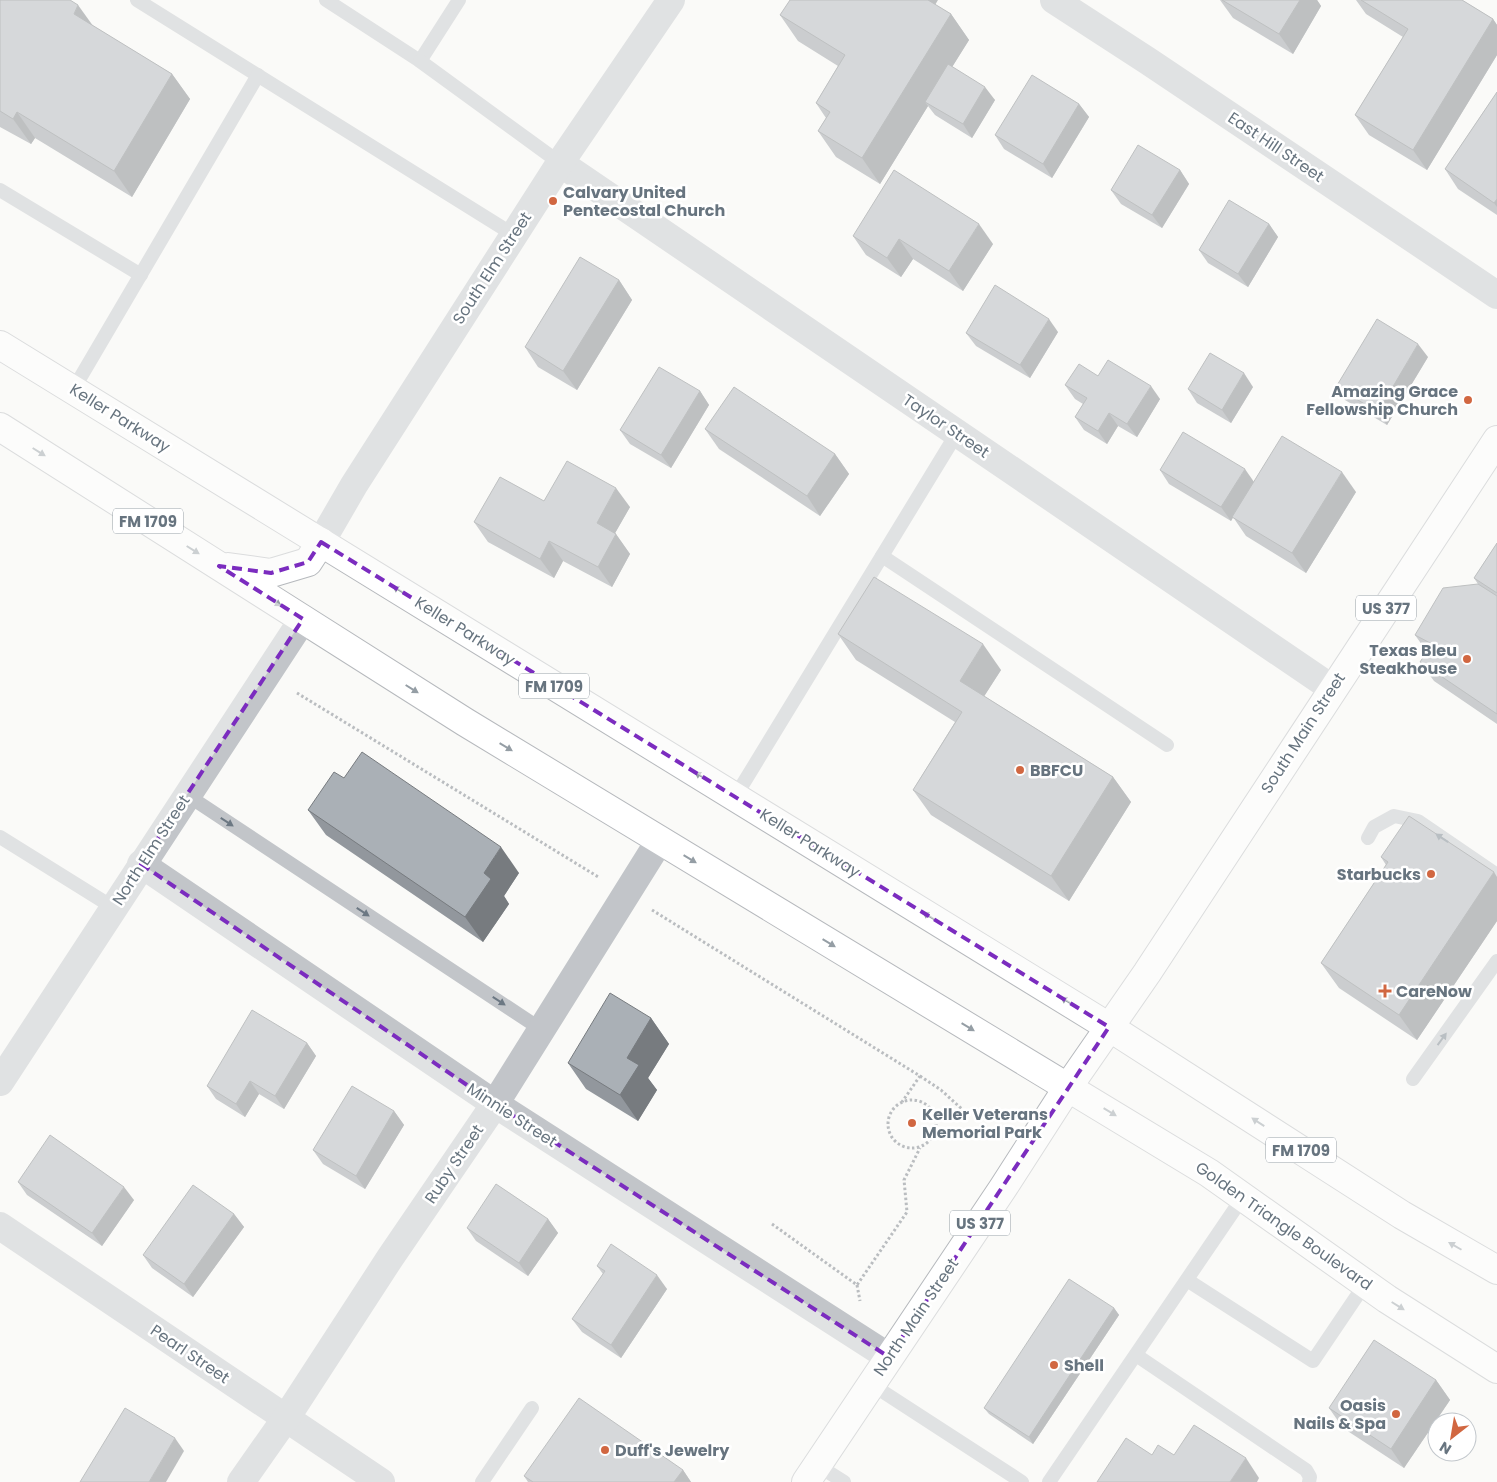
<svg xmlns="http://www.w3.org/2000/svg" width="1497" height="1482" font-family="Poppins,sans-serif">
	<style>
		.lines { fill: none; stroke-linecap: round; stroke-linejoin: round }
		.primary-casing { stroke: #b6b9bd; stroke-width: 30 }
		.path { stroke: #babdc0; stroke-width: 3; stroke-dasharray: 2.5 2.5; stroke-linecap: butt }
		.service { stroke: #c2c5c9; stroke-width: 14 }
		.minor { stroke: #c2c5c9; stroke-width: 28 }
		.tertiary { stroke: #c2c5c9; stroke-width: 28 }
		.primary { stroke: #fff; stroke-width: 28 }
		.wall { fill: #92979d }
		.shaded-wall { fill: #777b7f }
		.building { fill: #aab0b6; stroke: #777b7f }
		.oneway { fill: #959ea5 }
		.oneway2 { fill: #6c7883 }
		.marked { fill: none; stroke: #7b2cbf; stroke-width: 4; stroke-dasharray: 10 6; stroke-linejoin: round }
		.poi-dot { fill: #d16741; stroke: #fff; stroke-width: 2 }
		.labels { text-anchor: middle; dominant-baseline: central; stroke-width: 5; stroke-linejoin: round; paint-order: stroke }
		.shield { fill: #fff; stroke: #959ea5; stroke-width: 1 }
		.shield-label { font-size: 15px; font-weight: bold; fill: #67747f }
		.street-label { font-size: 16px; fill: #67747f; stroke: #fff }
		.poi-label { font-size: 16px; font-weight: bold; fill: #67747f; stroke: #fff; text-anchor: start }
	</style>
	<rect width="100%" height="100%" fill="#fafaf8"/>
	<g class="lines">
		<defs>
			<g id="primary">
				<polyline points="0,345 1109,1027 1402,1215 1497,1270"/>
				<polyline points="0,427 465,722 1209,1173 1387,1299 1497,1369"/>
				<polyline points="228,567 271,573 308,562 321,542"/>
				<polyline points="806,1482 1003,1188 1068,1087 1147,973 1497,440"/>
			</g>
		</defs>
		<use href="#primary" class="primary-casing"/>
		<g class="path">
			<polyline points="297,693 600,878"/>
			<polyline points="652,910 920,1076 902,1102"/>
			<polyline points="920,1076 941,1090 964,1111"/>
			<circle cx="912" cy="1124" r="24"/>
			<polyline points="772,1224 857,1285 907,1212 904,1180 920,1148"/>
			<polyline points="857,1285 860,1301"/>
		</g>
		<g class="service">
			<polyline points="137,0 514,235"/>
			<polyline points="326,0 420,61 459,0"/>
			<polyline points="420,61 560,163"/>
			<polyline points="0,190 141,275"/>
			<polyline points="73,390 258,75"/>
			<polyline points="882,556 1167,745"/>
			<polyline points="187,795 542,1030"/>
			<polyline points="735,797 957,433"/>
			<polyline points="0,837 114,908"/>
			<polyline points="1368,838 1374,827 1394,816 1418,821 1497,875"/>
			<polyline points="1413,1079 1497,961"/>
			<polyline points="1187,1280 1313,1361 1365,1284"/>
			<polyline points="1136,1355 1306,1470 1310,1477 1309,1482"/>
			<polyline points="871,1384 1022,1482"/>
			<polyline points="817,1465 844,1482"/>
			<polyline points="482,1482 532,1408"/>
			<polyline points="1049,1482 1243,1197"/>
		</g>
		<g class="minor">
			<polyline points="1054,0 1148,61 1497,295"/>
			<polyline points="560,163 1333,689"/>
			<polyline points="141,864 495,1104 889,1357"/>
			<path d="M 0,1082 C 101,928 201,773 303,619"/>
			<polyline points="0,1226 381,1482"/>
			<polyline points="241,1482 286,1418 390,1258 495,1104 660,840"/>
		</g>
		<polyline class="tertiary" points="321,542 354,485 560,163 671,0"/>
		<use href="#primary" class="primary"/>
	</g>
	<g class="wall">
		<polygon points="0,0 93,26 172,74 190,99 132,197 35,138 31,144 0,127"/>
		<polygon points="1220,0 1317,0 1321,6 1293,54 1233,18"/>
		<polygon points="1356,0 1462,0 1493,19 1497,25 1497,55 1427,170 1369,135 1355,115 1403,37 1366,14"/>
		<polygon points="935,5 951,14 969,40 952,67 995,100 972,138 935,115 928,106 880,184 836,157 818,131 826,118 816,103 838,66 798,41 780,15"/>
		<polygon points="1497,92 1497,215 1458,189 1445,169"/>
		<polygon points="1079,104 1089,117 1052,178 1004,149 995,135"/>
		<polygon points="1180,170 1189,184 1162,228 1121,204 1111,190"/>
		<polygon points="1269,224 1278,237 1248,287 1208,263 1199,250"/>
		<polygon points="853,236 993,244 963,291 913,259 901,277 866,255"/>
		<polygon points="619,280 632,300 577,390 538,367 525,347"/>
		<polygon points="1058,332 1030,378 976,346 966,333"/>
		<polygon points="1428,357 1387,425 1345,400 1336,387"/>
		<polygon points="1098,376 1160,399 1137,437 1118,426 1107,444 1084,430 1075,417 1083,404 1075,399 1065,385"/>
		<polygon points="1253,387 1231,423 1197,403 1188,389"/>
		<polygon points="700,391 709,405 671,468 630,444 620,430"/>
		<polygon points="705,429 835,454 849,474 820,516 719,449"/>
		<polygon points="1160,470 1254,482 1356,492 1306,573 1246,536 1233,517 1231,521 1169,484"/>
		<polygon points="544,501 630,507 615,533 630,554 612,587 563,561 554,578 488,542 474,522"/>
		<polygon points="1497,543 1497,724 1434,681 1420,662 1427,652 1415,635 1478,584 1474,578"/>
		<polygon points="838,634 1001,670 984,696 1113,777 1131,802 1069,901 931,815 913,790 955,722 856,660"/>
		<polygon points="344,778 519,873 504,896 509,904 483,942 326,835 308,810"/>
		<polygon points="1381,857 1497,877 1497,921 1417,1040 1339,988 1321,963 1386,865"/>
		<polygon points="651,1018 669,1044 648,1078 657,1090 638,1121 586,1089 568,1063"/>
		<polygon points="307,1043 316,1056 284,1109 259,1094 245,1117 216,1099 207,1086"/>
		<polygon points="394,1111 404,1125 365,1189 323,1164 313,1150"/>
		<polygon points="18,1182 134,1200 102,1246 27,1195"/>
		<polygon points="234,1214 244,1227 193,1297 152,1268 143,1255"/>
		<polygon points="548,1219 558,1233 528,1276 476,1241 467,1228"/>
		<polygon points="597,1266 667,1289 621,1358 582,1332 572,1319 603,1274"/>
		<polygon points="1114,1308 1119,1315 1033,1444 989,1414 984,1408"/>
		<polygon points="1436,1380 1450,1400 1404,1468 1343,1428 1329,1408"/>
		<polygon points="683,1470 691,1482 528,1482 524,1476"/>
	</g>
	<g class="shaded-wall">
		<polygon points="918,0 938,0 929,15"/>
		<polygon points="1300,0 1317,0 1321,6 1293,54 1279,34"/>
		<polygon points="78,5 96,30 74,14"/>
		<polygon points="951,14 969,40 929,104 925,102 928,106 880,184 862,158"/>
		<polygon points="1493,19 1497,25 1497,55 1427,170 1413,150"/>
		<polygon points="172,74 190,99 132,197 114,171"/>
		<polygon points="985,87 995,100 972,138 963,124"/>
		<polygon points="1079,104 1089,117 1052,178 1043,164"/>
		<polygon points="17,112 35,138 31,144 13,119"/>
		<polygon points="1180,170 1189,184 1162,228 1152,215"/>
		<polygon points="1497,199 1497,207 1494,203"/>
		<polygon points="979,224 993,244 963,291 949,271"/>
		<polygon points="1269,224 1278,237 1248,287 1238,274"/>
		<polygon points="899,239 913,259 901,277 887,258"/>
		<polygon points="619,280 632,300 577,390 563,371"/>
		<polygon points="1049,319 1058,332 1030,378 1020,365"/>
		<polygon points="1418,344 1428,357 1387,425 1378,412"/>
		<polygon points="1244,373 1253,387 1231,423 1222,410"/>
		<polygon points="1151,386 1160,399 1137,437 1127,424"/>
		<polygon points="700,391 709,405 671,468 661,455"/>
		<polygon points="1109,413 1118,426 1107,444 1098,431"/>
		<polygon points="835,454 849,474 820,516 807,496"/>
		<polygon points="1245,469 1254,482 1231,521 1221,507"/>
		<polygon points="1342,472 1356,492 1306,573 1292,553"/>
		<polygon points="616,488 630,507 610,542 597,523"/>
		<polygon points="616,534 630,554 612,587 598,567"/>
		<polygon points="549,541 563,561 554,578 540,559"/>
		<polygon points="983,644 1001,670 978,706 960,681"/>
		<polygon points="1113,777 1131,802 1069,901 1051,876"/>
		<polygon points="501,847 519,873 504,896 509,904 483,942 465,917 484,873"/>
		<polygon points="1494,872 1497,877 1497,921 1417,1040 1399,1015"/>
		<polygon points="651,1018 669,1044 648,1078 657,1090 638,1121 620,1095 627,1058"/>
		<polygon points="307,1043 316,1056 284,1109 275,1096"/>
		<polygon points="250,1081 259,1094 245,1117 236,1104"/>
		<polygon points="394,1111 404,1125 365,1189 356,1176"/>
		<polygon points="124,1187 134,1200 102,1246 92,1233"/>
		<polygon points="234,1214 244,1227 193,1297 184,1284"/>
		<polygon points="548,1219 558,1233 528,1276 519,1263"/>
		<polygon points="657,1275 667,1289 621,1358 611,1345"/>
		<polygon points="1114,1308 1119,1315 1033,1444 1029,1437"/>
		<polygon points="1436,1380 1450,1400 1404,1468 1391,1449"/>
		<polygon points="175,1438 184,1451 166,1482 149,1482"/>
		<polygon points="1246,1458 1259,1478 1257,1482 1230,1482"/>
		<polygon points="683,1470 691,1482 674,1482"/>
	</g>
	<g class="building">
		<polygon points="0,0 70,0 78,5 74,14 172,74 114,171 17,112 13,119 0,111"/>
		<polygon points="790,0 928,0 951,14 862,158 818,131 830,112 816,103 845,55 780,15"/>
		<polygon points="1222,0 1300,0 1279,34"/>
		<polygon points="1361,0 1462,0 1493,19 1413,150 1355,115 1408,29"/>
		<polygon points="948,64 985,87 963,124 925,102"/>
		<polygon points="1032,75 1079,104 1043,164 995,135"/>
		<polygon points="1497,92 1497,199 1494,203 1445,169"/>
		<polygon points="1138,145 1180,170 1152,215 1111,190"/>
		<polygon points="894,170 979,224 949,271 899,239 887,258 853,236"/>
		<polygon points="1229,200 1269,224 1238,274 1199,250"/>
		<polygon points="580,257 619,280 563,371 525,347"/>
		<polygon points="995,285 1049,319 1020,365 966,333"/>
		<polygon points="1377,319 1418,344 1378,412 1336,387"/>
		<polygon points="1210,353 1244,373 1222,410 1188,389"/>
		<polygon points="1108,360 1151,386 1127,424 1109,413 1098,431 1075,417 1087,398 1065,385 1079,364 1098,376"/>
		<polygon points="659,367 700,391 661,455 620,430"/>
		<polygon points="734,387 835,454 807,496 705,429"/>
		<polygon points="1183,432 1245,469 1221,507 1160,470"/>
		<polygon points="1282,436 1342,472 1292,553 1232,517"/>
		<polygon points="567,461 616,488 597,523 616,534 598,567 549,541 540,559 474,522 500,477 544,501"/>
		<polygon points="1497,543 1497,593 1474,578"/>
		<polygon points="874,577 983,644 960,681 1113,777 1051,876 913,790 962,712 838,634"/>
		<polygon points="1478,584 1497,596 1497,714 1420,662 1432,644 1415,635 1443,588"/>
		<polygon points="362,752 501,847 484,873 491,879 465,917 308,810 334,772 344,778"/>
		<polygon points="1409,816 1494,872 1399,1015 1321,963 1388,862 1381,857"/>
		<polygon points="610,993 651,1018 627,1058 639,1065 620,1095 568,1063"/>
		<polygon points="252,1010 307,1043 275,1096 250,1081 236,1104 207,1086"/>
		<polygon points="352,1086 394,1111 356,1176 313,1150"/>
		<polygon points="50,1135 124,1187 92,1233 18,1182"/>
		<polygon points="496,1184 548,1219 519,1263 467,1228"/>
		<polygon points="193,1185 234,1214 184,1284 143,1255"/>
		<polygon points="611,1244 657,1275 611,1345 572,1319 605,1271 597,1266"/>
		<polygon points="1069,1279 1114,1308 1029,1437 984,1408"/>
		<polygon points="1374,1340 1436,1380 1391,1449 1329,1408"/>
		<polygon points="579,1398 683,1470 674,1482 533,1482 524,1476"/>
		<polygon points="125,1408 175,1438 149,1482 80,1482"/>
		<polygon points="1194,1425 1246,1458 1230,1482 1097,1482 1126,1438 1152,1455 1158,1445 1174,1455"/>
	</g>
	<defs><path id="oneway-solid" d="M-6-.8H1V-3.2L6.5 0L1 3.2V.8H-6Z" transform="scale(1.25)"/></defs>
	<g class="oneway">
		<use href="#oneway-solid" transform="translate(39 452) rotate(32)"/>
		<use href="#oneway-solid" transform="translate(193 550) rotate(32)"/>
		<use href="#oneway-solid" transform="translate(399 590) rotate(-148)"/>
		<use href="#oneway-solid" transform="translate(275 602) rotate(32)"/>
		<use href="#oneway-solid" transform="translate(412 689) rotate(32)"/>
		<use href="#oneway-solid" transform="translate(506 747) rotate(31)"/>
		<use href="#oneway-solid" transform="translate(701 776) rotate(-148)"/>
		<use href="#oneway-solid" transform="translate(690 859) rotate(31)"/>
		<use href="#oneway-solid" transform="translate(929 916) rotate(-148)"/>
		<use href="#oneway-solid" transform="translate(829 943) rotate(31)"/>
		<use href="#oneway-solid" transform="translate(1067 1001) rotate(-148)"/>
		<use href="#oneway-solid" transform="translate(968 1027) rotate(31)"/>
		<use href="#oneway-solid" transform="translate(1110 1112) rotate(31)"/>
		<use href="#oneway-solid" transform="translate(1258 1122) rotate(-147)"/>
		<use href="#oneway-solid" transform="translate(1455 1246) rotate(-150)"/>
		<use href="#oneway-solid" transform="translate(1398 1306) rotate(32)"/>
	</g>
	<g class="oneway2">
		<use href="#oneway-solid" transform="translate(227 822) rotate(33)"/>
		<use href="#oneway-solid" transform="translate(1442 838) rotate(-146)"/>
		<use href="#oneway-solid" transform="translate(363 912) rotate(33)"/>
		<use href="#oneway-solid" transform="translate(499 1001) rotate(33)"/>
		<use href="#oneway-solid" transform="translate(1442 1039) rotate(-54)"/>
	</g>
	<path d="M0 0H1497V1482H0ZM 321,542 L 1109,1027 L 889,1357 L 495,1104 L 141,864 L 303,619 L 219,566 L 271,573 L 308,562 Z" fill="#fafaf8" fill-opacity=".55" fill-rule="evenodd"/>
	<path class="marked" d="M 321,542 L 1109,1027 L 889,1357 L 495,1104 L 141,864 L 303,619 L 219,566 L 271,573 L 308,562 Z"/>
	<g class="poi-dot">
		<circle cx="553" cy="201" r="5"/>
		<circle cx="1468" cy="400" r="5"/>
		<circle cx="1467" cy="659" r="5"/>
		<circle cx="1020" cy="770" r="5"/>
		<circle cx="1431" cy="874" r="5"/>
		<path d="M1382.5 983.5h5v5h5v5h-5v5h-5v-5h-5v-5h5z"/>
		<circle cx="912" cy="1123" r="5"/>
		<circle cx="1054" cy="1365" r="5"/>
		<circle cx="1396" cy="1414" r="5"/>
		<circle cx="605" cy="1450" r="5"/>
	</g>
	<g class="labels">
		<g class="shield">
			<rect x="113" y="508.5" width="70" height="25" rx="4"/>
			<rect x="1356" y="595.5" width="60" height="25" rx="4"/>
			<rect x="519" y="673.5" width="70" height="25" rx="4"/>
			<rect x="1266" y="1137.5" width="70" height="25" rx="4"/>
			<rect x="950" y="1210.5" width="60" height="25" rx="4"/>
		</g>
		<g class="shield-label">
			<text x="148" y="521">FM 1709</text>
			<text x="1386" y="608">US 377</text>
			<text x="554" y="686">FM 1709</text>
			<text x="1301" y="1150">FM 1709</text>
			<text x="980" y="1223">US 377</text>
		</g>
		<g class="street-label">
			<text transform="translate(1276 147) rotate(34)">East Hill Street</text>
			<text transform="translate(492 268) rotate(-57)">South Elm Street</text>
			<text transform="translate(120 418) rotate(32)">Keller Parkway</text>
			<text transform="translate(946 426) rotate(34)">Taylor Street</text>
			<text transform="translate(465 631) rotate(32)">Keller Parkway</text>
			<text transform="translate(1303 733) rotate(-57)">South Main Street</text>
			<text transform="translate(810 843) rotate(32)">Keller Parkway</text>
			<text transform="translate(151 850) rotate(-57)">North Elm Street</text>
			<text transform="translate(512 1115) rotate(33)">Minnie Street</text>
			<text transform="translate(454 1164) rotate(-56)">Ruby Street</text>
			<text transform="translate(1284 1226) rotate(35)">Golden Triangle Boulevard</text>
			<text transform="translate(916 1317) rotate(-56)">North Main Street</text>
			<text transform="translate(190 1354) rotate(34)">Pearl Street</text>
		</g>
		<g class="poi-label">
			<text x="563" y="192">Calvary United<tspan x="563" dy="18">Pentecostal Church</tspan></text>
			<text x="1458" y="391" text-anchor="end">Amazing Grace<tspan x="1458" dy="18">Fellowship Church</tspan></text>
			<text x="1457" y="650" text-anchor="end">Texas Bleu<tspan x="1457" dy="18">Steakhouse</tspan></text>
			<text x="1030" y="770">BBFCU</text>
			<text x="1421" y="874" text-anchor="end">Starbucks</text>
			<text x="1396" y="991">CareNow</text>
			<text x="922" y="1114">Keller Veterans<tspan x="922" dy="18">Memorial Park</tspan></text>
			<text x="1064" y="1365">Shell</text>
			<text x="1386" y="1405" text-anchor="end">Oasis<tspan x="1386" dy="18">Nails &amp; Spa</tspan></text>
			<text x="615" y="1450">Duff's Jewelry</text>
		</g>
	</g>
	<g transform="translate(1452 1437) rotate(211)"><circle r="24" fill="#ffffff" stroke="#c2c7cc"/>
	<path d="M0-4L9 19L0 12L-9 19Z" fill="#d16741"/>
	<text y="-8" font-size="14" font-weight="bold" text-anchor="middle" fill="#67747f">N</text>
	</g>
</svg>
